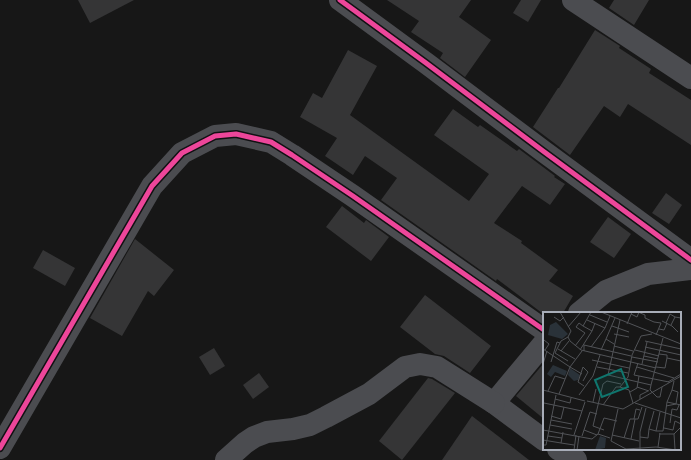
<svg xmlns="http://www.w3.org/2000/svg" width="691" height="460" font-family="'DejaVu Sans',sans-serif">
	<style>
		.building { fill: #353536 }
		.lines { fill: none; stroke-linecap: round; stroke-linejoin: round }
		.minor { stroke: #4b4c50; stroke-width: 22 }
		.cycleway-casing { stroke: #111113; stroke-width: 8 }
		.cycleway { stroke: #ed469a; stroke-width: 5 }
		.inset-road { fill: none; stroke: #515357; stroke-width: 1 }
		.view { fill: #0f766e; fill-opacity: 0.15; stroke: #0f766e; stroke-width: 2 }
		.inset-edge { fill: none; stroke: #a8adb8; stroke-width: 2 }
	</style>
	<rect width="100%" height="100%" fill="#171717"/>
	<g class="building">
		<polygon points="78,0 134,0 90,23"/>
		<polygon points="387,0 471,0 459,17 491,40 465,77 440,58 443,53 411,32 419,21"/>
		<polygon points="521,0 541,0 528,22 513,13"/>
		<polygon points="614,0 649,0 634,25 609,8"/>
		<polygon points="595,30 620,46 619,48 651,69 649,73 691,100 691,145 628,104 620,117 604,106 570,155 533,127 558,88 559,88"/>
		<polygon points="348,50 377,66 350,115 469,201 489,174 434,135 453,109 478,127 480,125 517,151 519,149 555,176 554,177 565,184 550,205 522,186 494,223 522,241 521,243 558,270 549,281 573,296 563,313 542,313 497,279 496,281 381,200 397,178 365,156 353,175 325,156 337,138 300,117 313,93 322,98"/>
		<polygon points="666,193 682,205 669,224 652,213"/>
		<polygon points="342,206 364,223 366,220 389,237 371,261 326,227"/>
		<polygon points="608,217 631,234 614,258 590,242"/>
		<polygon points="135,239 174,270 154,296 148,291 122,336 90,318"/>
		<polygon points="43,250 75,268 65,286 33,268"/>
		<polygon points="425,295 491,346 470,373 444,356 435,354 400,327"/>
		<polygon points="214,348 225,366 210,375 199,357"/>
		<polygon points="544,363 544,419 516,396"/>
		<polygon points="259,373 269,387 253,399 243,385"/>
		<polygon points="428,378 432,379 455,393 402,460 379,441"/>
		<polygon points="472,416 529,460 442,460"/>
	</g>
	<g class="lines">
		<g class="minor">
			<polyline points="340,0 426,63 543,151 691,260"/>
			<polyline points="573,0 691,78"/>
			<polyline points="579,313 606,291 648,274 691,269"/>
			<polyline points="544,343 494,403 544,440"/>
			<polyline points="0,448 152,186 182,153 215,136 236,134 271,142 292,155 353,196 544,330"/>
			<polyline points="558,449 576,460"/>
			<polyline points="226,460 245,443 254,437 267,432 293,429 310,425 326,417 369,394 405,367 420,364 437,367 494,403"/>
		</g>
		<defs>
			<g id="cycleway">
				<polyline points="340,0 426,63 543,151 691,260"/>
				<polyline points="0,448 152,186 182,153 215,136 236,134 271,142 292,155 353,196 544,330"/>
			</g>
		</defs>
		<use href="#cycleway" class="cycleway-casing"/>
		<use href="#cycleway" class="cycleway"/>
	</g>
	<g transform="translate(543 312)">
		<rect width="138" height="138" fill="#171717"/>
		<path d="M 13,10 L 25,22 L 19,27 L 5,23 L 7,13 ZM 10,53 L 24,59 L 22,64 L 12,60 L 8,65 L 4,62 ZM 27,56 L 37,63 L 35,68 L 31,69 L 25,63 ZM 57,124 L 63,126 L 62,136 L 52,138 Z" fill="#2a3239"/>
		<path class="inset-road" d="M 17,0 L 28,19 L 25,25 L 27,29 L 38,38 L 113,56M 58,0 L 138,32M 95,0 L 102,3 L 102,6 L 111,10 L 118,11 L 113,23M 88,2 L 94,5 L 96,0M 47,3 L 64,10M 11,5 L 17,9 L 21,5M 44,8 L 62,16 L 48,35M 77,8 L 65,63 L 108,73 L 107,78 L 114,85 L 117,85 L 119,75M 119,9 L 129,14 L 135,20M 123,11 L 127,2 L 132,5M 84,12 L 89,0M 128,13 L 132,5 L 138,6M 40,14 L 49,19 L 52,11M 69,14 L 86,20M 25,15 L 38,0M 62,16 L 67,4M 116,17 L 121,18 L 124,11M 71,22 L 86,25M 1,28 L 6,32 L 2,38M 102,29 L 138,37M 71,32 L 63,27 L 72,6M 32,34 L 42,21 L 33,15 L 36,11 L 40,14 L 48,0M 71,34 L 90,39M 102,35 L 138,43M 0,37 L 27,55 L 39,39M 15,37 L 32,47M 37,38 L 49,19M 58,38 L 63,27M 92,38 L 116,44M 18,39 L 26,29M 41,39 L 41,33 L 88,44M 12,41 L 18,29 L 25,25M 12,41 L 25,49M 101,44 L 115,47M 89,45 L 115,50M 124,46 L 138,49M 49,48 L 86,56M 8,50 L 14,30 L 17,31M 95,51 L 91,63 L 96,64M 0,52 L 4,39M 99,52 L 104,30M 54,55 L 85,61M 94,55 L 131,66M 113,55 L 122,56 L 124,46 L 124,43 L 116,42M 40,69 L 45,60 L 40,55 L 35,70 L 41,74M 125,70 L 138,62M 108,73 L 120,26M 94,75 L 106,79M 0,78 L 42,89M 129,78 L 124,90 L 138,93M 5,79 L 12,64 L 22,67M 87,80 L 94,76 L 96,64 L 126,70M 16,82 L 27,55 L 39,62M 36,83 L 50,64 L 57,43M 12,87 L 27,91 L 28,86M 97,87 L 97,83 L 105,79M 44,89 L 80,97 L 138,64M 50,90 L 53,77M 1,91 L 39,99M 90,91 L 86,78 L 77,75 L 85,65 L 89,43 L 98,24 L 109,22M 92,91 L 138,106M 60,93 L 73,75 L 77,75M 123,94 L 133,92 L 135,80 L 129,78 L 131,69M 75,97 L 68,129 L 83,137 L 113,135 L 133,138M 111,99 L 106,117 L 113,119 L 117,100M 8,104 L 18,107 L 21,95M 91,107 L 93,97 L 97,98M 8,108 L 29,112M 127,111 L 129,97 L 134,98 L 136,93M 7,113 L 29,117M 121,116 L 130,118 L 132,109 L 138,112M 0,118 L 49,127 L 55,122 L 67,126M 41,118 L 54,123M 61,118 L 50,114 L 60,72 L 64,69 L 78,72M 113,119 L 120,119 L 124,90M 55,122 L 61,106 L 74,109M 116,122 L 131,122M 31,123 L 42,90M 69,123 L 96,129M 5,124 L 19,126M 39,124 L 47,100 L 54,102M 97,125 L 105,126 L 106,117M 81,126 L 87,107 L 95,107 L 99,95M 88,127 L 92,107M 0,128 L 18,131 L 20,120M 18,131 L 31,133M 0,133 L 3,133 L 13,83M 115,135 L 117,121M 132,137 L 131,122 L 138,115M 31,138 L 33,123M 34,138 L 36,124M 97,138 L 97,120 L 103,96"/>
		<path class="view" d="M 78,57 L 85,75 L 59,85 L 52,68 Z"/>
		<rect width="138" height="138" class="inset-edge"/>
	</g>
</svg>
